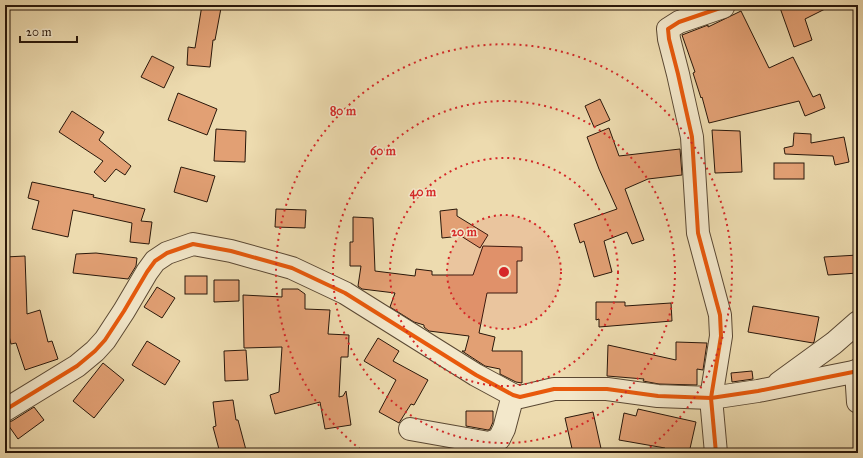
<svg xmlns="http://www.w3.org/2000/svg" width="863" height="458" font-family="'IM FELL Great Primer',serif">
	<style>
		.building { fill: #e2a074; stroke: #29170a }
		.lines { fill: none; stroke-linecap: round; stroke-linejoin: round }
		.minor-casing { stroke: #5a4833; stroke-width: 24 }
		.minor { stroke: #f3e8cb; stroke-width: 22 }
		.cycleway-casing { stroke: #f3e8cb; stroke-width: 6 }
		.cycleway { stroke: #e8590c; stroke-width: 4 }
		.ring { fill: none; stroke: #d62828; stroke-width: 2; stroke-dasharray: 2 4 }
		.centre { fill: #d62828; stroke: #f3e8cb; stroke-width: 2 }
		.ring-label { font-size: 12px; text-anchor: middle; font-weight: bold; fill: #d62828; stroke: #f3e8cb; stroke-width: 3; stroke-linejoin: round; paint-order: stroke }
	</style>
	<rect width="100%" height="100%" fill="#eddbaf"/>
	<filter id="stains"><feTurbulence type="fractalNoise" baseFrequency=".005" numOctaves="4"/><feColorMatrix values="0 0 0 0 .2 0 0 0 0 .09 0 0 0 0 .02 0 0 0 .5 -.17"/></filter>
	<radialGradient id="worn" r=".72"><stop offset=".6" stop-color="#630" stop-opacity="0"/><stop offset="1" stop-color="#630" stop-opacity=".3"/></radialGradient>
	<g class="building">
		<polygon points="202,5 221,8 215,40 213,40 210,67 187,65 188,47 195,48"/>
		<polygon points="779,5 833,5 805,19 812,40 794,47"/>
		<polygon points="741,11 769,68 793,57 813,97 820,94 825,108 805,116 799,101 709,123 702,97 701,98 693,73 695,72 682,35 708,25 708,27"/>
		<polygon points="152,56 174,67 164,88 141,77"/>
		<polygon points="178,93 217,109 207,135 168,120"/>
		<polygon points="600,99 610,120 594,127 585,106"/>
		<polygon points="72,111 104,132 99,140 131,166 125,175 116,169 105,182 94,172 103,161 59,132"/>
		<polygon points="609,128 619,156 680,149 682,175 648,179 625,189 644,240 632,244 627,232 604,241 612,272 594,277 584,241 580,243 574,224 617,209 599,169 587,137"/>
		<polygon points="216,129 246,131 245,162 214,161"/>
		<polygon points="712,130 740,131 742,172 715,173"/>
		<polygon points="794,133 811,134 811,143 844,137 849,162 835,165 833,156 785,154 784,148 793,146"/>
		<rect x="774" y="163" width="30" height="16"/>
		<polygon points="181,167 215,176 207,202 174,192"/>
		<polygon points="32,182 94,195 93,197 145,209 141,221 152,222 149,244 130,242 132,223 73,210 68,237 32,229 39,201 28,198"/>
		<polygon points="276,209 306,210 305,228 275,227"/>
		<polygon points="457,209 457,216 488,235 480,248 461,236 442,238 440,211"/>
		<polygon points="353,217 373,218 375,271 415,276 416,269 432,271 432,275 473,275 483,246 522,247 522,261 517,261 517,293 487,293 479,333 495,337 492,351 522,351 522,383 516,382 500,374 500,369 485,366 462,351 465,351 469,336 429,331 424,327 424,325 414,322 390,307 395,293 362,289 358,286 361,266 350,266 350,242 353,242"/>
		<polygon points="96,253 137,258 136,266 128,279 73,273 76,254"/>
		<polygon points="858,255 858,273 828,275 824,257"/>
		<polygon points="25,256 27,314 40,310 48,342 52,341 58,359 25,370 16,343 11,344 5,320 5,257"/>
		<rect x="185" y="276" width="22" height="18"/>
		<polygon points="214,280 239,280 239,301 214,302"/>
		<polygon points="157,287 175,298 162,318 144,307"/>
		<polygon points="282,289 298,289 305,294 305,309 330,310 328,334 349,335 348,357 341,357 339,397 343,396 346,391 351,425 325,429 320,402 275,414 270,395 279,392 282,347 244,348 243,295 282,297"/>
		<polygon points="596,302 625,302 625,306 671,303 672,321 599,327 599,319 596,320"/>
		<polygon points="753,306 819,317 814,342 813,343 748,332"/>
		<polygon points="378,338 399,351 393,361 428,380 414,405 411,404 399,423 379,412 396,380 364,361"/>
		<polygon points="147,341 180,361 165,385 132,365"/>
		<polygon points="676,342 707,343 703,370 697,369 697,385 659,384 643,381 644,379 607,376 608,345 676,360"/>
		<polygon points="246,350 248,380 225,381 224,351"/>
		<polygon points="103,363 124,380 94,418 73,401"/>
		<polygon points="752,371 753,379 732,382 731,373"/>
		<polygon points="233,400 236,420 238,420 246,450 236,453 220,453 213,427 216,426 213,402"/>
		<polygon points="34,407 44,420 18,439 6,422 12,421"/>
		<polygon points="638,409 696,422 689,453 663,453 665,448 619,440 624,413 636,416"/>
		<polygon points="466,411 493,411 493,422 490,429 488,430 466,426"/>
		<polygon points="593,412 602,453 573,453 565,418"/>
	</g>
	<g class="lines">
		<defs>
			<g id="minor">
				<polyline points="856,371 858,402"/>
				<polyline points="779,383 834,343 858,322"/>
				<polyline points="5,410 77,366 95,351 105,340 124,311 147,272 155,261 167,253 193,244 231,251 292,268 345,293 476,375 513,395 520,397 554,389 607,389 658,396 711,398 758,391 858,371"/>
				<polyline points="410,429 489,443 499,439 504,429 513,395"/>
				<polyline points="716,453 711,398 721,336 720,315 698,233 692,137 678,74 669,39 668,29 679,22 723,7 723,5"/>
			</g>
		</defs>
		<use href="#minor" class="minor-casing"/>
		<use href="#minor" class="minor"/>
		<defs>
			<g id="cycleway">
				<polyline points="5,410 77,366 95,351 105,340 124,311 147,272 155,261 167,253 193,244 231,251 292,268 345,293 476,375 513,395 520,397 554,389 607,389 658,396 711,398 758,391 858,371"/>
				<polyline points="716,453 711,398 721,336 720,315 698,233 692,137 678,74 669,39 668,29 679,22 723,7 723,5"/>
			</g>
		</defs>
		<use href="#cycleway" class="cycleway-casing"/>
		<use href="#cycleway" class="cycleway"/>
	</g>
	<circle cx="504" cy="272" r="57" fill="#d62828" fill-opacity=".12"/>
	<g class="ring">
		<circle cx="504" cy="272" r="57"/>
		<circle cx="504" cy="272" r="114"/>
		<circle cx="504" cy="272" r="171"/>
		<path d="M365 453A228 228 0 1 1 643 453"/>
	</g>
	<circle cx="504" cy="272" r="6" class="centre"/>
	<g class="ring-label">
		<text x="343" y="115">80 m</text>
		<text x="383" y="155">60 m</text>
		<text x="423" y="196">40 m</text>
		<text x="464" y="236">20 m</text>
	</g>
	<rect width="863" height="458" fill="none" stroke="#eddbaf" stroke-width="20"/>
	<rect x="6" y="6" width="851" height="446" fill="none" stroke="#29170a" stroke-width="2"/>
	<rect x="10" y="10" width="843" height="438" fill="none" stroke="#29170a"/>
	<path d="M20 36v6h57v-6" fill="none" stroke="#29170a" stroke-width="2"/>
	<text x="26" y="36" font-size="12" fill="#29170a" stroke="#f3e8cb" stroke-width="3" paint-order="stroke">20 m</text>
	<rect width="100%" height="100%" filter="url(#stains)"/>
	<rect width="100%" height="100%" fill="url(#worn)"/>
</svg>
